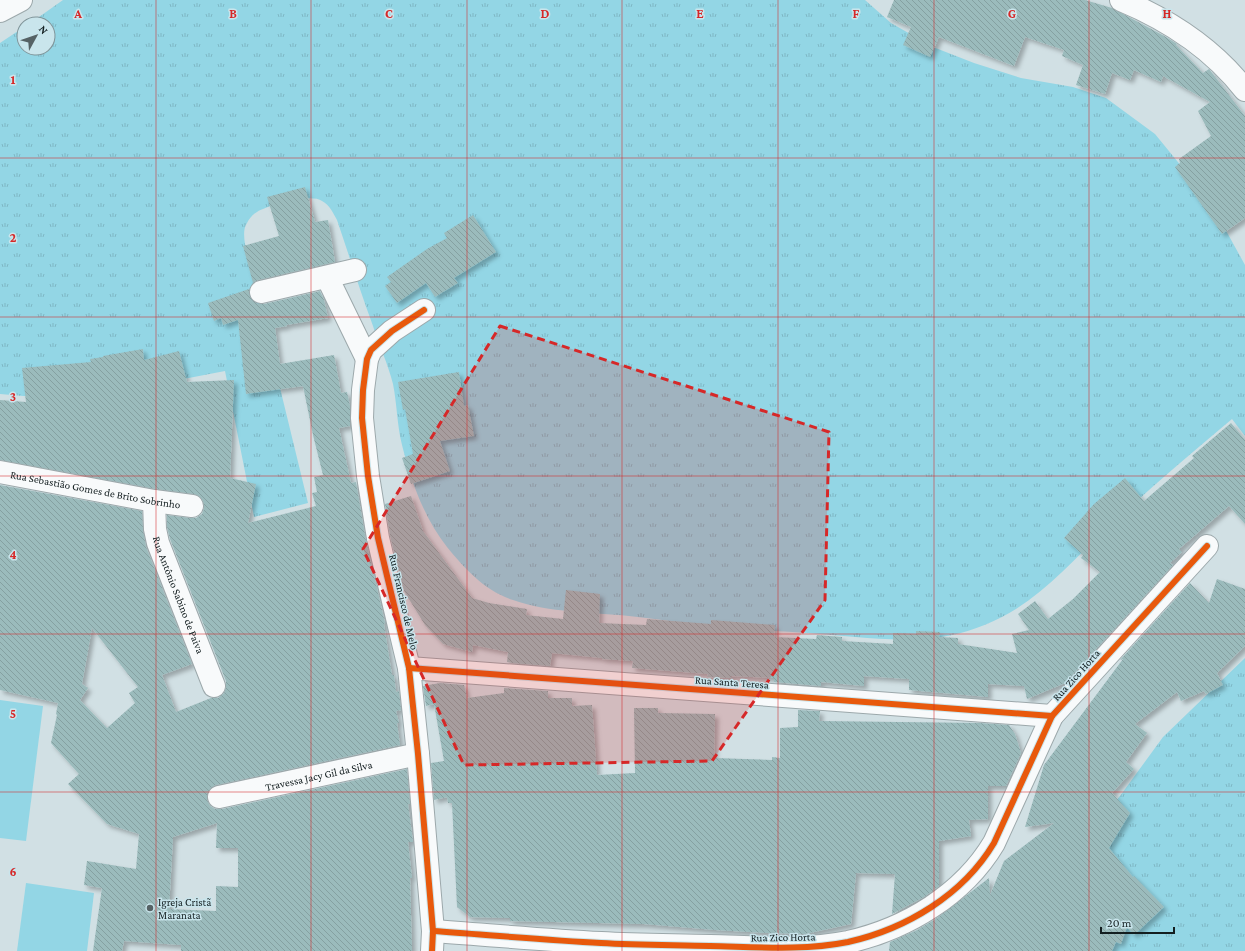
<svg xmlns="http://www.w3.org/2000/svg" width="1245" height="951" font-family="'Crimson Pro',serif">
	<style>
		.grass { fill: url(#grass-tufts) }
		.pitch { fill: #93d6e5 }
		.building { fill: url(#building-back-hatch); fill-rule: evenodd; filter: url(#shadow) }
		.lines { fill: none; stroke-linecap: round; stroke-linejoin: round }
		.minor-casing { stroke: #9ca8ab; stroke-width: 24 }
		.minor { stroke: #f8fafb; stroke-width: 22 }
		.cycleway-casing { stroke: #c9e5ec; stroke-width: 8 }
		.cycleway { stroke: #e8590c; stroke-width: 6 }
		.marked { fill: #d62828; fill-opacity: 0.2; stroke: #d62828; stroke-width: 3; stroke-dasharray: 8 5; stroke-linejoin: round }
		.grid { fill: none; stroke: #d62828; stroke-width: 1; stroke-opacity: 0.55 }
		.poi-dot { fill: #566265; stroke: #c9e5ec; stroke-width: 1.5 }
		.labels { text-anchor: middle; dominant-baseline: central; stroke-width: 3; stroke-linejoin: round; paint-order: stroke }
		.street-label { font-size: 11px; fill: #131e20; stroke: #c9e5ec }
		.poi-label { font-size: 11px; fill: #131e20; stroke: #c9e5ec; text-anchor: start }
		.grid-label { font-size: 13px; text-anchor: middle; font-weight: bold; fill: #d62828; stroke: #c9e5ec; stroke-width: 3; stroke-linejoin: round; paint-order: stroke }
	</style>
	<defs>
		<pattern id="grass-tufts" width="24" height="20" patternUnits="userSpaceOnUse"><rect width="24" height="20" fill="#93d6e5"/><path d="M3 7l-1-3M5 7V3M7 7l1-3M15 17l-1-3M17 17v-4M19 17l1-3" fill="none" stroke="#7eb7c4"/></pattern>
		<pattern id="building-back-hatch" width="6" height="6" patternUnits="userSpaceOnUse"><rect width="6" height="6" fill="#9bbbbc"/><path d="M-1 5l2 2M0 0l6 6M5-1l2 2" fill="none" stroke="#85a0a1"/></pattern>
		<filter id="shadow"><feDropShadow dx="3.5" dy="3.5" stdDeviation="2" flood-color="#0004"/></filter>
	</defs>
	<rect width="100%" height="100%" fill="#d1e0e4"/>
	<g class="grass">
		<path d="M 63,0 L 865,0 L 891,23 L 933,47 L 974,63 L 1021,78 L 1073,87 L 1106,98 L 1155,134 L 1191,178 L 1224,227 L 1245,265 L 1245,436 L 1232,419 C 1189,455 1147,491 1106,529 C 1073,560 1043,596 1002,617 C 980,628 956,636 932,638 C 891,642 849,636 808,633 C 785,631 763,631 740,629 C 703,626 666,620 629,616 C 591,612 550,613 513,600 C 485,591 465,569 447,547 C 424,518 411,481 402,445 C 397,425 397,404 393,384 C 388,364 379,345 373,326 C 360,291 349,255 337,220 C 333,213 330,205 322,201 C 310,193 269,205 257,212 C 253,214 249,219 247,223 C 243,229 244,237 245,244 L 308,503 L 254,517 L 225,371 L 111,393 L 35,397 L 0,394 L 0,43 L 24,27 L 24,48 L 48,48 L 48,24 L 29,24 Z"/>
		<polygon points="1245,658 1245,951 987,951 1120,796 1163,737"/>
	</g>
	<g class="pitch">
		<polygon points="0,700 43,706 26,841 0,838"/>
		<polygon points="26,883 94,893 87,951 17,951"/>
	</g>
	<g class="building">
		<polygon points="894,0 1085,0 1112,8 1166,37 1177,44 1176,45 1203,73 1209,69 1245,116 1245,218 1222,234 1175,167 1180,163 1179,159 1211,136 1198,111 1210,102 1163,76 1161,82 1134,70 1130,80 1112,73 1105,94 1076,85 1083,65 1062,56 1064,50 1025,37 1014,66 939,37 930,57 903,45 911,27 887,17"/>
		<polygon points="305,187 315,222 328,220 335,262 258,280 253,283 243,246 279,236 267,197"/>
		<polygon points="473,215 496,252 454,278 458,283 435,297 426,283 397,303 385,286 391,282 387,277 427,249 447,238 444,233"/>
		<path d="M 249,289 L 249,294 L 252,300 L 258,304 L 264,304 L 320,291 L 324,300 L 328,318 L 286,325 L 287,326 L 275,328 L 280,364 L 334,355 L 341,393 L 347,392 L 350,406 L 350,426 L 339,428 L 351,483 L 356,482 L 366,541 L 385,623 L 384,625 L 392,675 L 394,675 L 396,692 L 399,691 L 401,710 L 396,711 L 399,723 L 397,723 L 400,745 L 216,785 L 211,788 L 207,793 L 207,800 L 210,806 L 215,809 L 222,809 L 407,769 L 410,804 L 408,804 L 413,842 L 408,842 L 412,878 L 410,878 L 412,951 L 181,951 L 181,945 L 124,941 L 122,951 L 93,951 L 102,888 L 84,885 L 87,861 L 136,869 L 139,834 L 107,824 L 68,784 L 79,774 L 51,743 L 57,715 L 56,714 L 58,703 L 0,690 L 0,485 L 142,511 L 143,530 L 146,547 L 192,664 L 162,675 L 176,712 L 211,698 L 218,698 L 224,693 L 226,687 L 226,681 L 170,539 L 167,527 L 167,515 L 190,518 L 196,518 L 202,514 L 204,508 L 203,501 L 199,496 L 194,494 L 156,489 L 0,460 L 0,400 L 26,402 L 22,368 L 91,362 L 90,359 L 103,357 L 103,356 L 143,349 L 144,360 L 179,351 L 187,382 L 234,380 L 230,478 L 256,484 L 248,523 L 316,506 L 312,493 L 317,492 L 314,477 L 323,475 L 313,435 L 303,386 L 246,394 L 238,320 L 223,325 L 221,318 L 214,321 L 208,303 ZM 92,628 L 138,687 L 129,693 L 135,703 L 107,728 L 80,700 L 88,688 L 82,684 ZM 217,823 L 216,848 L 238,848 L 238,887 L 216,886 L 216,911 L 169,909 L 173,837 Z"/>
		<polygon points="459,372 464,406 468,405 474,436 440,441 450,471 411,484 402,458 413,454 405,409 403,410 398,382"/>
		<polygon points="1231,423 1245,440 1245,524 1229,506 1179,549 1182,552 1170,563 1173,565 1065,683 1027,699 1024,686 988,684 988,697 909,690 909,679 864,676 864,686 821,682 821,686 774,682 774,678 731,676 731,678 707,677 708,674 632,668 633,661 602,659 602,658 552,653 550,666 512,663 507,662 508,652 473,645 472,652 443,644 425,625 404,591 390,536 385,504 411,496 423,531 472,598 489,603 527,609 526,615 563,619 566,590 600,594 599,623 646,625 647,619 711,624 711,620 775,625 774,637 816,639 817,635 842,637 842,641 893,644 893,633 916,634 916,631 940,632 939,637 958,638 958,644 1017,653 1012,634 1029,630 1018,614 1035,601 1048,619 1073,599 1100,572 1081,558 1083,555 1064,538 1094,504 1125,478 1144,501 1194,458 1192,456"/>
		<polygon points="1217,579 1245,589 1245,646 1217,673 1223,685 1206,694 1204,691 1181,701 1177,692 1135,724 1147,733 1126,762 1134,769 1112,793 1130,813 1109,848 1133,877 1134,876 1164,907 1134,935 1127,927 1121,944 1116,942 1112,951 889,951 890,942 917,930 937,918 989,878 990,895 1004,861 1054,823 1025,827 1044,765 1123,659 1120,660 1190,583 1209,603"/>
		<polygon points="440,683 464,685 467,698 504,693 504,688 548,691 548,698 572,698 572,706 592,705 597,775 635,773 634,708 658,708 658,713 715,714 714,758 772,760 772,757 780,758 780,728 798,727 798,710 820,711 819,721 980,723 1009,725 1015,734 1021,753 1006,786 988,786 988,819 969,820 971,836 939,841 939,886 924,897 892,914 895,874 856,873 851,924 805,934 767,933 716,930 644,924 510,921 510,918 470,917 457,907 452,803 448,803 447,797 434,800 431,763 444,761 434,704 426,706 423,686"/>
	</g>
	<g class="lines">
		<defs>
			<g id="minor">
				<path d="M 1121,0 C 1169,20 1213,49 1245,90"/>
				<polyline points="0,11 21,0"/>
				<polyline points="327,277 367,359"/>
				<polyline points="261,292 355,270"/>
				<polyline points="424,310 392,331 371,350 367,359 363,390 362,418 368,476 378,538 409,668 418,754 433,931 432,951"/>
				<path id="s1" d="M 0,472 L 154,501 L 192,506"/>
				<path id="s2" d="M 154,501 L 155,529 L 158,543 L 214,686"/>
				<polyline points="409,668 1052,716"/>
				<path id="s3" d="M 219,797 L 418,754"/>
				<path d="M 433,931 C 489,935 545,940 601,943 C 637,945 674,945 710,946 C 756,947 803,951 848,942 C 906,929 963,895 994,843 L 1052,716 L 1207,546"/>
			</g>
		</defs>
		<use href="#minor" class="minor-casing"/>
		<use href="#minor" class="minor"/>
		<defs>
			<g id="cycleway">
				<polyline points="424,310 392,331 371,350 367,359 363,390 362,418 368,476 378,538 409,668 418,754 433,931 432,951"/>
				<polyline points="409,668 1052,716"/>
				<path d="M 433,931 C 489,935 545,940 601,943 C 637,945 674,945 710,946 C 756,947 803,951 848,942 C 906,929 963,895 994,843 L 1052,716 L 1207,546"/>
			</g>
		</defs>
		<use href="#cycleway" class="cycleway-casing"/>
		<use href="#cycleway" class="cycleway"/>
	</g>
	<path class="marked" d="M 500,326 L 829,432 L 825,600 L 712,761 L 464,765 L 363,549 Z"/>
	<path class="grid" d="M 156,0 L 156,951M 311,0 L 311,951M 467,0 L 467,951M 622,0 L 622,951M 778,0 L 778,951M 934,0 L 934,951M 1089,0 L 1089,951M 0,158 L 1245,158M 0,317 L 1245,317M 0,476 L 1245,476M 0,634 L 1245,634M 0,792 L 1245,792"/>
	<circle class="poi-dot" cx="150" cy="908" r="4"/>
	<g class="labels">
		<g class="street-label">
			<text stroke="none"><textPath href="#s1" startOffset="97">Rua Sebastião Gomes de Brito Sobrinho</textPath></text>
			<text stroke="none"><textPath href="#s2" startOffset="98">Rua Antônio Sabino de Paiva</textPath></text>
			<text transform="translate(404 602) rotate(77)">Rua Francisco de Melo</text>
			<text transform="translate(1076 675) rotate(-48)">Rua Zico Horta</text>
			<text transform="translate(732 682) rotate(4)">Rua Santa Teresa</text>
			<text stroke="none"><textPath href="#s3" startOffset="102">Travessa Jacy Gil da Silva</textPath></text>
			<text transform="translate(783 937) rotate(-1)">Rua Zico Horta</text>
		</g>
		<g class="poi-label">
			<text x="158" y="902">Igreja Cristã<tspan x="158" dy="13">Maranata</tspan></text>
		</g>
	</g>
	<g class="grid-label">
		<text x="78" y="18">A</text>
		<text x="233" y="18">B</text>
		<text x="389" y="18">C</text>
		<text x="545" y="18">D</text>
		<text x="700" y="18">E</text>
		<text x="856" y="18">F</text>
		<text x="1012" y="18">G</text>
		<text x="1167" y="18">H</text>
		<text x="13" y="84">1</text>
		<text x="13" y="242">2</text>
		<text x="13" y="401">3</text>
		<text x="13" y="559">4</text>
		<text x="13" y="718">5</text>
		<text x="13" y="876">6</text>
	</g>
	<g transform="translate(36 36) rotate(50)"><circle r="19" fill="#c9e5ec" stroke="#80959a"/>
	<path d="M0-3L7 15L0 10L-7 15Z" fill="#566265"/>
	<text y="-6" font-size="11" font-weight="bold" text-anchor="middle" fill="#131e20">N</text>
	</g>
	<path d="M1101 927v6h73v-6" fill="none" stroke="#131e20" stroke-width="2"/>
	<text x="1107" y="927" font-size="12" fill="#131e20" stroke="#c9e5ec" stroke-width="3" paint-order="stroke">20 m</text>
</svg>
